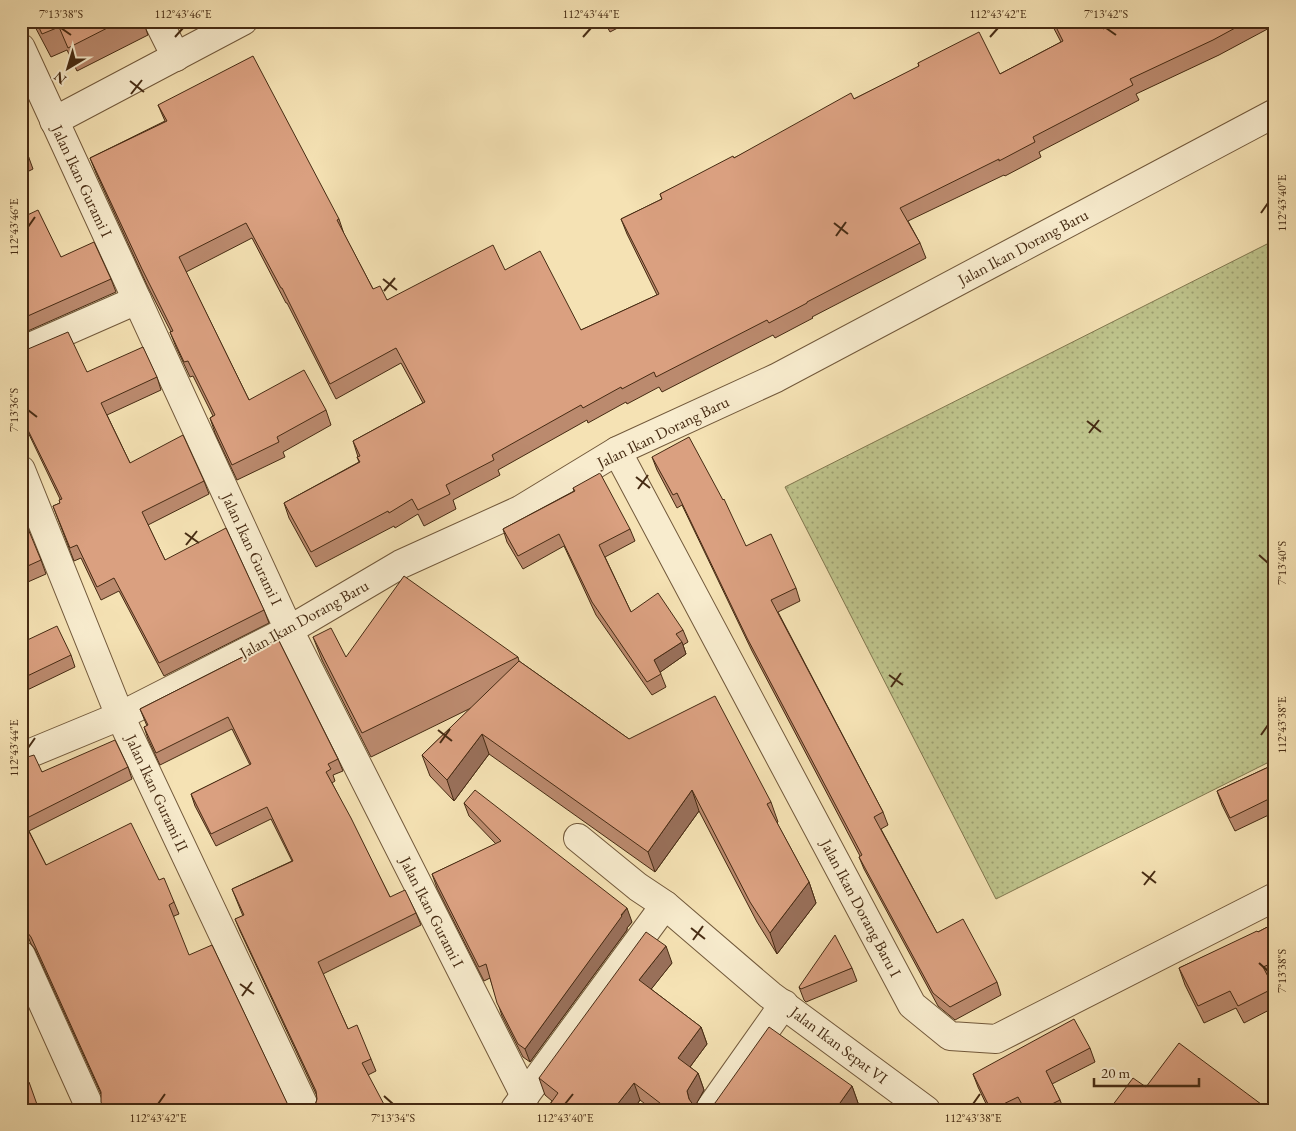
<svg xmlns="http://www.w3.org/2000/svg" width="1296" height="1131" font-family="'EB Garamond',serif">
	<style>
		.green { fill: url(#green-dots); stroke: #82774f }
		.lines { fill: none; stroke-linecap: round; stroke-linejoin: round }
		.street-casing { stroke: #72593b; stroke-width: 30 }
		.street { stroke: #f8ecce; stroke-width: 28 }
		.wall { fill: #bb8a6e; stroke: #462b13 }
		.shaded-wall { fill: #99705a; stroke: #462b13 }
		.building { fill: #daa080; stroke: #462b13 }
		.ticks { fill: none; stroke: #462b13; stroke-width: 2 }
		.labels { text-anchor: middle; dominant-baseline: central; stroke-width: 4; stroke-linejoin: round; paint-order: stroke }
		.street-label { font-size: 16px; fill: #462b13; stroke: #f8ecce }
		.neatline { fill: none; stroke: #462b13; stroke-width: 2 }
		.ticks-label { font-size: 12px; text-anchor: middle; fill: #462b13 }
	</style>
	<defs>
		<pattern id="green-dots" width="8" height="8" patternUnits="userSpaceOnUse" patternTransform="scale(1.25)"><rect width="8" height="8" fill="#bec38b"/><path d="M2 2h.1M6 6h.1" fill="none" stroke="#9c9f70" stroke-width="1.8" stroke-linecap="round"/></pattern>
	</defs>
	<rect width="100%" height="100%" fill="#f5e2b4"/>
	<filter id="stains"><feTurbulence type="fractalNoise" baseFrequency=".004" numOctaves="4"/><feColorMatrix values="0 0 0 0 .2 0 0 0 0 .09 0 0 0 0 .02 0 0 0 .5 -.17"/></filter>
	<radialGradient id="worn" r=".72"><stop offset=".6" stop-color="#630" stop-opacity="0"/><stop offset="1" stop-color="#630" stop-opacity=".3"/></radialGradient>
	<polygon class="green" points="1275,240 1275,759 996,899 785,487"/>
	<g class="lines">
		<defs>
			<g id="street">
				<polyline points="158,21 176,57"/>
				<polyline points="21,48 289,630 525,1096"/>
				<polyline points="54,121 243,21"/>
				<polyline points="21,351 137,300"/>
				<polyline points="617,451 912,1005 950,1036 996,1039 1275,897"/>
				<polyline points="21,470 120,716 306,1110"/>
				<polyline points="21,757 120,716 289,630 401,564 520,510 617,451 776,378 1275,113"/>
				<polyline points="578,838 638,887 665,905 770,995 926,1110"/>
				<polyline points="21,955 91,1110"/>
				<polyline points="515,1109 665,905"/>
				<polyline points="709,1110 784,1004"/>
			</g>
		</defs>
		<use href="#street" class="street-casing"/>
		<use href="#street" class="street"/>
	</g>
	<g class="wall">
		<polygon points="32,21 143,21 148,35 77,71 67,50 51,57"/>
		<polygon points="604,21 631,21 610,32"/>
		<polygon points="1050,21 1099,21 1103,29 1120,21 1275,21 1275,25 1219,55 1136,94 1139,100 1039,152 1041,157 1005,176 1004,175 908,221 920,243 926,258 812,317 813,318 775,338 773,335 662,392 659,387 627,404 626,402 588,423 587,420 498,470 500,475 453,500 456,509 424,526 418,514 395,528 394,526 316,567 289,518 284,503 359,462 357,457 358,457 353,441 423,403 401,363 336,399 287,303 286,303 252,238 186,272 249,400 326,410 331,425 283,452 285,457 237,480 215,433 210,418 213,416 193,376 190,377 176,347 170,332 171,332 147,285 96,173 90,158 165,121 158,105 339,219 344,234 373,289 387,300 505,270 581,330 657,295 627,234 621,219 662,199 660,194 734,158 919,67 918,63 1000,74 1061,42"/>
		<polygon points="21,143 29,158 33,169 21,175"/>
		<polygon points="21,218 61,257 111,279 116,292 21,334"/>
		<polygon points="21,352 87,372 157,377 161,390 107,415 130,463 204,481 209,494 148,525 165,560 264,610 269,623 164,676 119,591 101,600 81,558 74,561 53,506 60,503 60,499 25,426 21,428"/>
		<polygon points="652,457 746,546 796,588 800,601 778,612 883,812 888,825 881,829 937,933 997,982 1001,995 955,1020 938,1006 864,869 859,857 860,856 752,651 682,505 677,508 657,470"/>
		<polygon points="573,488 630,529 635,541 605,557 631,612 683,630 688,642 683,645 686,654 660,672 666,687 652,695 596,615 564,546 523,569 507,542 503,529 574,491"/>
		<polygon points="21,520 41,560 46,574 21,585"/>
		<polygon points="313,637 346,657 518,657 519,661 629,739 771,802 778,822 777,823 809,882 816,903 777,954 757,922 699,811 655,872 489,754 454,801 430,776 422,755 471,708 371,757 322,660"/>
		<polygon points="278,639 338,759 343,771 333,775 335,781 332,783 390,897 416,913 421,925 323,974 348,1029 371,1059 376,1071 368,1075 315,1106 317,1099 317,1096 240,931 235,919 243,916 232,889 292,861 271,819 216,846 195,806 191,794 250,765 232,729 160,765 148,739 144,727 147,726 140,709"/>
		<polygon points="21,643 71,655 75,667 21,693"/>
		<polygon points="21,724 27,738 21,741"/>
		<polygon points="21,759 42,772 128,767 132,779 29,831 46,865 159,880 174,902 179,914 174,916 101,1094 35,949 31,944 21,919"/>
		<polygon points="1275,764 1275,812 1235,831 1222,805 1217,791"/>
		<polygon points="464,803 632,922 627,928 627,930 530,1062 523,1057 502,1016 490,978 484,981 437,888 432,874 496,844 469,816"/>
		<polygon points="1275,923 1275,982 1272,983 1275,990 1275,1007 1244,1023 1236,1008 1204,1023 1185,985 1179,968 1258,932"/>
		<polygon points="672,963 651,989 701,1027 707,1044 690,1067 698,1073 704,1090 695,1106 702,1109 852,1086 858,1103 853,1110 653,1110 640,1100 633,1110 546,1110 552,1101 545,1095 539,1078"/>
		<polygon points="852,968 857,981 806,1002 804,1000 799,987"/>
		<polygon points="1090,1048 1095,1062 1052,1084 1060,1100 1064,1110 989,1110 978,1087 973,1074"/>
	</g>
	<g class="shaded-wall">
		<polygon points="682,642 686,654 659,673 654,660"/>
		<polygon points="482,734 489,754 454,801 447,780"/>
		<polygon points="692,790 699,811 655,872 648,852"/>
		<polygon points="809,882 816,903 777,954 770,933"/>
		<polygon points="627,908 632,922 627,928 627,930 530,1062 525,1049"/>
		<polygon points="666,946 672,963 645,997 639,980"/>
		<polygon points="701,1027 707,1044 684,1075 678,1058"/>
		<polygon points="698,1073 704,1090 694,1108 689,1099 687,1091"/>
		<polygon points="634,1083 640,1100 633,1110 613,1110"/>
		<polygon points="852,1086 858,1103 853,1110 835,1110"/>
	</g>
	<g class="building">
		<polygon points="36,21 121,21 68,48 59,27 42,34"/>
		<polygon points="1053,21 1099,21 1103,29 1120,21 1248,21 1213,40 1130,79 1133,85 1033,137 1035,142 999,161 999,159 900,208 920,243 807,302 807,303 769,323 767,320 656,377 654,372 622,389 621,387 583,408 581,405 492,455 494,460 446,485 450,494 418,510 412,499 389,513 388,511 311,552 284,503 360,462 357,457 360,456 353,441 425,402 396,348 330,384 282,288 281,288 246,223 179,257 249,400 304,370 326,410 277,437 279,442 232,465 210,418 215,415 188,361 184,362 170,332 173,331 142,269 90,158 167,121 158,105 253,56 339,219 337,220 373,289 380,286 387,300 493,245 505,270 540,251 581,330 659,294 621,219 662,199 660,194 733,156 734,158 851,93 854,99 919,66 918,63 979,32 1000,74 1063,41"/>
		<polygon points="21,143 29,158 21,162"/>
		<polygon points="38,210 61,257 94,242 111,279 21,319 21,218"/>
		<polygon points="68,332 87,372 143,347 157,377 101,403 130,463 183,435 204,481 142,512 165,560 226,528 264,610 159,663 114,578 97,587 77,545 70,548 53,506 60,503 59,500 62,499 21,416 21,352"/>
		<polygon points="689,437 723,500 724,499 746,546 771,534 796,588 771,600 883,812 874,817 937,933 963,919 997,982 950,1007 933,993 859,857 862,855 747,638 677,493 673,495 652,457"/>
		<polygon points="600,473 630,529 599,545 631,612 658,593 683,630 676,634 682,642 654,660 661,674 647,682 592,602 559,534 518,556 503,529 575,491 573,488"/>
		<polygon points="24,519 41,560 21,569 21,520"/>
		<polygon points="404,576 518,657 362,733 313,637 331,628 346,657"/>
		<polygon points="57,626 71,655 21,679 21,643"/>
		<polygon points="278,639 338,759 328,764 331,769 326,772 351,818 390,897 405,890 416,913 318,962 348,1029 357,1025 371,1059 362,1063 387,1110 311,1110 315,1106 317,1099 316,1091 235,919 244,915 232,889 293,861 267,807 211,834 191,794 251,764 228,717 156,753 144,727 148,725 140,709"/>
		<polygon points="519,661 629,739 715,696 771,802 767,804 809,882 770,933 750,902 692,790 648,852 482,734 447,780 422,755"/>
		<polygon points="115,740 128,767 23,820 46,865 131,823 159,880 164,878 174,902 169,905 189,955 212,945 288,1105 292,1110 104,1110 101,1102 101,1092 31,937 27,932 21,918 21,759 34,755 42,772"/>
		<polygon points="1275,764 1275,796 1230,818 1217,791"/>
		<polygon points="475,790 627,908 621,915 622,916 525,1049 518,1044 497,1003 486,964 479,967 432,874 501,841 464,803"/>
		<polygon points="1275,923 1275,962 1263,967 1274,988 1238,1006 1230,991 1198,1006 1179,968 1257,931 1258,932"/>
		<polygon points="646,932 666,946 639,980 701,1027 678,1058 698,1073 687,1091 689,1099 694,1106 702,1109 710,1107 715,1103 769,1027 852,1086 835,1110 669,1110 634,1083 613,1110 546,1110 558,1093 539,1078"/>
		<polygon points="835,935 852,968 801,989 799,987"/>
		<polygon points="1074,1019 1090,1048 1046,1071 1060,1100 1040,1110 1025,1110 1018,1097 991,1110 973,1074"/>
		<polygon points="1179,1043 1269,1110 1109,1110 1133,1078 1146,1087"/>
		<polygon points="21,1070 26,1083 29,1082 39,1110 21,1110"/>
	</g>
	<path class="ticks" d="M 61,28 L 71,35M 1106,28 L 1116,35M 175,37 L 183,28M 583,37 L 591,28M 990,37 L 998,28M 130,81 L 144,92M 131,94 L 142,80M 1261,213 L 1268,203M 834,223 L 848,234M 28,227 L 35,217M 836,236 L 846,222M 383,279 L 397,290M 384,291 L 395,278M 28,410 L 37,417M 1087,421 L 1101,432M 1089,433 L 1099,420M 636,477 L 650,488M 638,489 L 648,475M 185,533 L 199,543M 186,545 L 197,531M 1259,555 L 1268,563M 889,675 L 903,685M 891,687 L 901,673M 438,730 L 452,741M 1261,735 L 1268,725M 440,743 L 450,729M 28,748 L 35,738M 1142,872 L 1156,883M 1144,885 L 1155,871M 691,928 L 705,939M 693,940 L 703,926M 1259,963 L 1268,971M 240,984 L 254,994M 242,996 L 252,982M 384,1096 L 393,1104M 158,1104 L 165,1094M 565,1104 L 573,1094M 973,1104 L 980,1094"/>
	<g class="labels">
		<g class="street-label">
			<text transform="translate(82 181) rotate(65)">Jalan Ikan Gurami I</text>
			<text transform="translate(1023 247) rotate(-28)">Jalan Ikan Dorang Baru</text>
			<text transform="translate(663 432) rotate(-26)">Jalan Ikan Dorang Baru</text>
			<text transform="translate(252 549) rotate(65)">Jalan Ikan Gurami I</text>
			<text transform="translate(304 619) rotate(-29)">Jalan Ikan Dorang Baru</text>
			<text transform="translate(157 793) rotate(65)">Jalan Ikan Gurami II</text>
			<text transform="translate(861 908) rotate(62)">Jalan Ikan Dorang Baru I</text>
			<text transform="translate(432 912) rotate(63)">Jalan Ikan Gurami I</text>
			<text transform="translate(839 1045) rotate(37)">Jalan Ikan Sepat VI</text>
		</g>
	</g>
	<rect width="1296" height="1131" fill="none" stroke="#f5e2b4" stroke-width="55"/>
	<g transform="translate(68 68) rotate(218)" stroke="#f8ecce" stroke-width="4" paint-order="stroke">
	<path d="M0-4L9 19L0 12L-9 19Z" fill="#462b13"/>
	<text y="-8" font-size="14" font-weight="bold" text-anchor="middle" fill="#462b13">N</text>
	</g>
	<path d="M1094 1078v8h105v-8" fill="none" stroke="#462b13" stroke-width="2.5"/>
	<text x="1101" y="1078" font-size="15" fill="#462b13" stroke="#f8ecce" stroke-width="4" paint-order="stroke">20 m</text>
	<rect x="28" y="28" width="1240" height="1076" class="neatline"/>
	<g class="ticks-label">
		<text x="61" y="18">7°13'38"S</text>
		<text x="183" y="18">112°43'46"E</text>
		<text x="591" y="18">112°43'44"E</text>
		<text x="998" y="18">112°43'42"E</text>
		<text x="1106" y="18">7°13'42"S</text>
		<text transform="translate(1282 203) rotate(-90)" y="4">112°43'40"E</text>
		<text transform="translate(14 227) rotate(-90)" y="4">112°43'46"E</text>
		<text transform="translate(14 410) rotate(-90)" y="4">7°13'36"S</text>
		<text transform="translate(1282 563) rotate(-90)" y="4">7°13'40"S</text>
		<text transform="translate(1282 725) rotate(-90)" y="4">112°43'38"E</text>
		<text transform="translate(14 748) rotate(-90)" y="4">112°43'44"E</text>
		<text transform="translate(1282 971) rotate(-90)" y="4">7°13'38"S</text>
		<text x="158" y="1122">112°43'42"E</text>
		<text x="393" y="1122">7°13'34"S</text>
		<text x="565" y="1122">112°43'40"E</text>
		<text x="973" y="1122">112°43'38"E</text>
	</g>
	<rect width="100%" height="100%" filter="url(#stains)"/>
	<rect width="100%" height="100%" fill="url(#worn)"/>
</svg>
